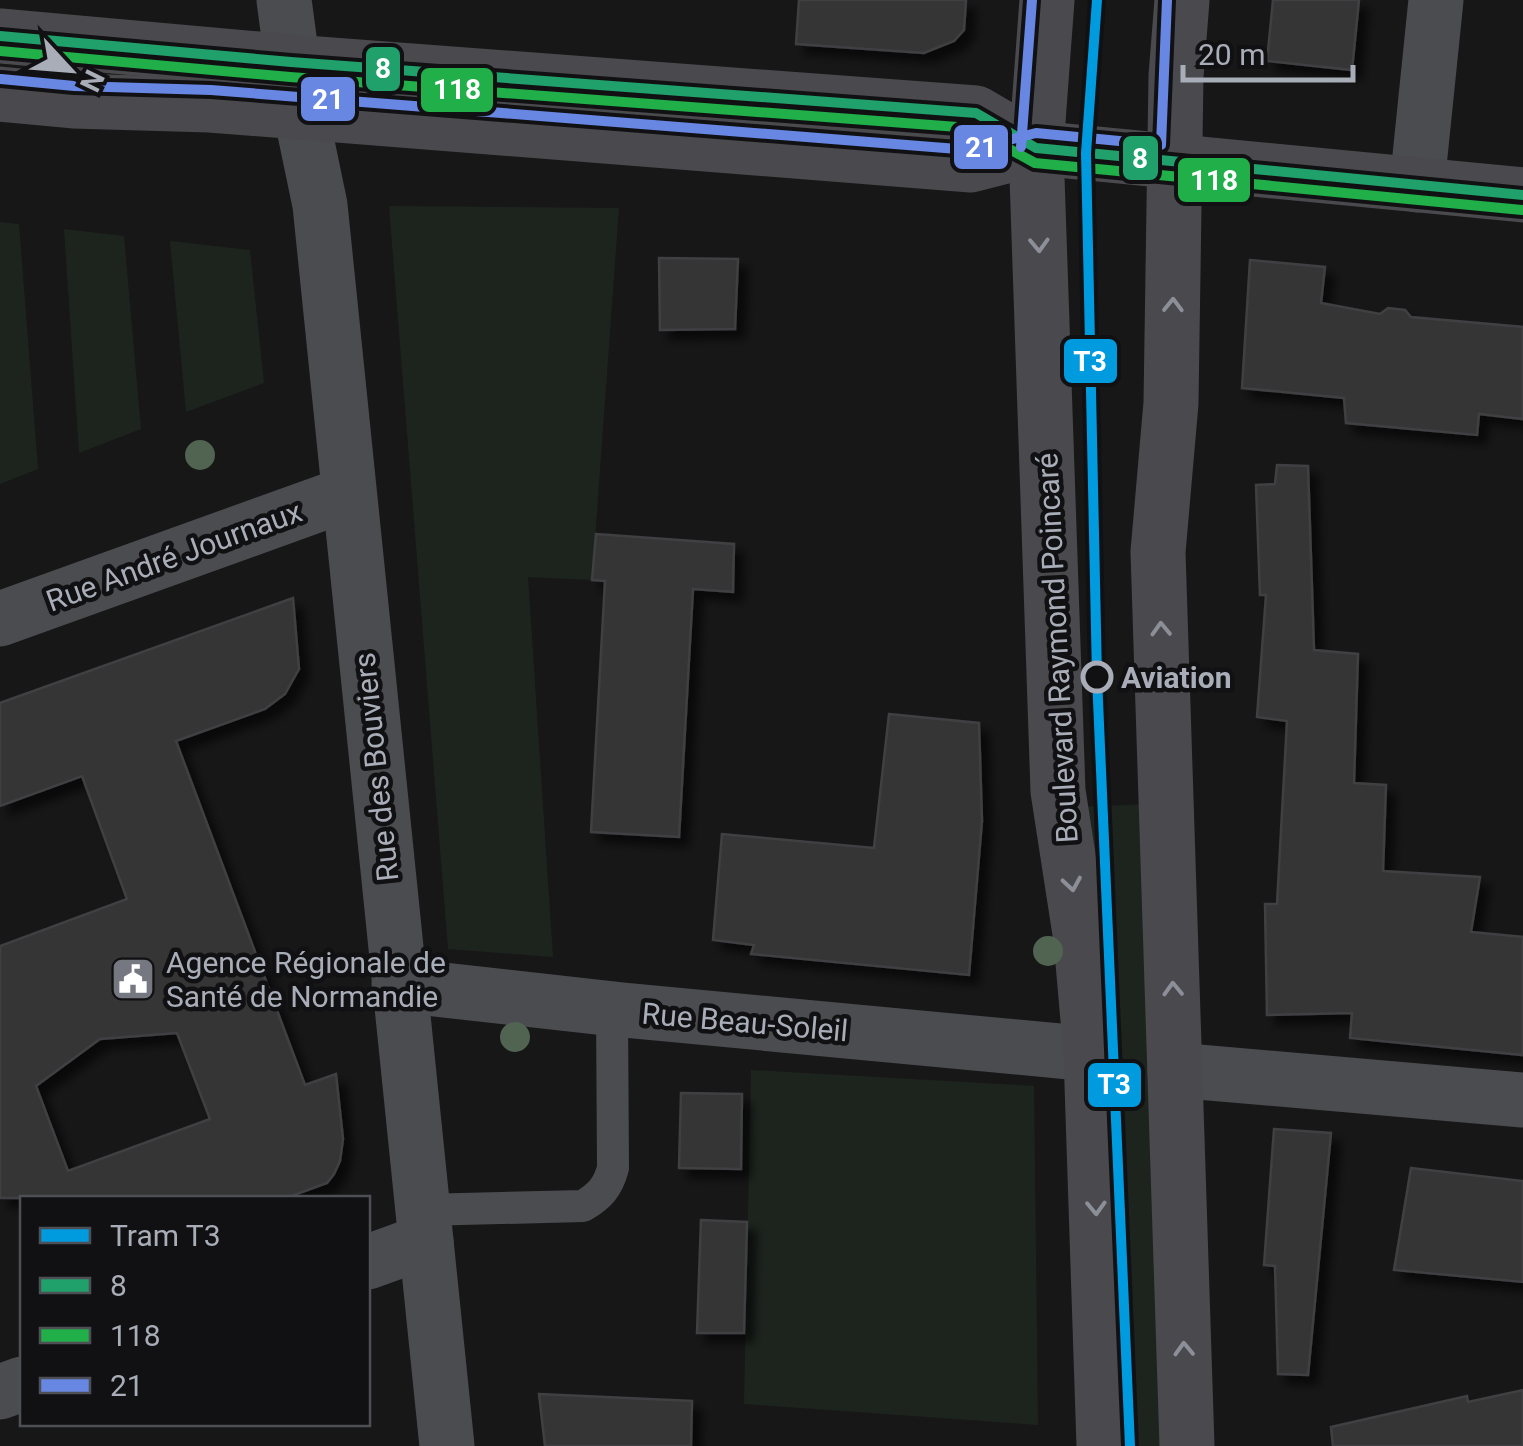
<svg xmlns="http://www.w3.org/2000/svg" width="1523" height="1446" font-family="Roboto,sans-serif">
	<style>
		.green { fill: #1d241e }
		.building { fill: #353536; stroke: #3f4043; stroke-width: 2.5; fill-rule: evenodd; filter: url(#shadow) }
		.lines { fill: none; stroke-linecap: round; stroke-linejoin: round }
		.service { stroke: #4b4c50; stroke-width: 32 }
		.minor { stroke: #4b4c50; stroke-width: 55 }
		.tertiary { stroke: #4b4c50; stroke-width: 55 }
		.secondary { stroke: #4a4a4e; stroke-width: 55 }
		.bus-1-casing { stroke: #111113; stroke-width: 18 }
		.bus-2-casing { stroke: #111113; stroke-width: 18 }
		.bus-3-casing { stroke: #111113; stroke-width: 18 }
		.bus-1 { stroke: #20a06b; stroke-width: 10 }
		.bus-2 { stroke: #20af49; stroke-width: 10 }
		.bus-3 { stroke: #6887e3; stroke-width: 10 }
		.tram-1-casing { stroke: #111113; stroke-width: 18 }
		.tram-1 { stroke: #009adf; stroke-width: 10 }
		.tree { fill: #506451 }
		.oneway { stroke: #8c8f98 }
		.stop-dot { fill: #111113; stroke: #a8adb8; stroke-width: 5 }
		.labels { text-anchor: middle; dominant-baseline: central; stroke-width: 9; stroke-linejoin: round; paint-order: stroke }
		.street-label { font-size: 30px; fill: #a8adb8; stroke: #111113 }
		.stop-label { font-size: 30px; font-weight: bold; fill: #a8adb8; stroke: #111113; text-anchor: start }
		.poi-label { font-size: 30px; fill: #a8adb8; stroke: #111113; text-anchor: start }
		.line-badge { stroke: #111113; stroke-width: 4 }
		.badge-label { font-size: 28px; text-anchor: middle; font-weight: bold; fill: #fff }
	</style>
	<defs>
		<filter id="shadow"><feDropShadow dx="9" dy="9" stdDeviation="5" flood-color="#0009"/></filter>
	</defs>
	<rect width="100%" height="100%" fill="#171717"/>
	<g class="green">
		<polygon points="389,206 619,208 592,580 528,577 553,957 448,949"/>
		<polygon points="0,222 19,224 38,469 0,484"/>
		<polygon points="64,229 124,236 141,429 79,453"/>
		<polygon points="170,241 250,250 264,383 186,412"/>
		<polygon points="1154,804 1174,1446 1116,1446 1072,807"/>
		<polygon points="751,1070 1034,1086 1038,1425 744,1404"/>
	</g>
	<g class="building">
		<polygon points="799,0 966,0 964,30 954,41 924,53 796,44"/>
		<polygon points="1273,0 1359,0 1352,70 1267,61"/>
		<polygon points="659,258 738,259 735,329 660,330"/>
		<polygon points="1250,260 1325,267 1321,303 1380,314 1388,308 1405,310 1411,317 1523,327 1523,419 1479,414 1477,435 1346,423 1344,398 1242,388"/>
		<polygon points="1277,465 1308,466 1314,650 1358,654 1354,783 1386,785 1383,871 1480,877 1471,932 1523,937 1523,1055 1350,1038 1352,1013 1267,1015 1265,904 1277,904 1287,721 1257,717 1266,595 1260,595 1256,485 1275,484"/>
		<polygon points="596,534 734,544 733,592 693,589 679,837 591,832 605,581 592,580"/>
		<path d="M 293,598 L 299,669 L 285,694 L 265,709 L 176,741 L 305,1085 L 336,1074 L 343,1139 L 340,1161 L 334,1174 L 327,1183 L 286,1198 L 0,1198 L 0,946 L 127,899 L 82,776 L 0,806 L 0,703 ZM 177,1033 L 210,1119 L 68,1171 L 36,1086 L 100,1039 Z"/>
		<polygon points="889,714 979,723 982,821 969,975 751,954 754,945 713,940 722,834 874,848"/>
		<polygon points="681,1093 742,1094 741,1169 679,1168"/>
		<polygon points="1274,1129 1331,1133 1308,1375 1278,1374 1275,1266 1264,1265"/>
		<polygon points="1411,1168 1523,1181 1523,1282 1394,1270"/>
		<polygon points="701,1220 747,1222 744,1333 697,1333"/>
		<polygon points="1523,1390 1523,1446 1333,1446 1331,1427 1467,1396 1468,1402"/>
		<polygon points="539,1394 692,1401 691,1446 545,1446"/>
	</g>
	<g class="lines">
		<path class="service" d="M 423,1210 L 583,1206 C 600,1196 608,1187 613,1168 L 612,1009"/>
		<g class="minor">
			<polyline points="296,90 320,205 447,1446"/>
			<polyline points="1417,185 1436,0"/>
			<polyline points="0,619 347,494"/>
			<polyline points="399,985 623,1010 1091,1054"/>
			<polyline points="1175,1070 1523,1100"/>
			<polyline points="368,1262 426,1241"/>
			<polyline points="0,1392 22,1384"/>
		</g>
		<polyline class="tertiary" points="284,0 296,90"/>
		<g class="secondary">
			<polyline points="1047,0 1036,148 1058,791 1081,940 1091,1054 1104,1446"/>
			<polyline points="1182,0 1176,76 1171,403 1158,552 1187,1446"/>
			<polyline points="0,36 291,62 976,113 1036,148"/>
			<polyline points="0,94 73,101 210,105 971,165 1036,148 1523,195"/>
		</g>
		<defs>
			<polyline id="bus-1" points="0,36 291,62 976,113 1036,148 1523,195"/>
			<polyline id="bus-2" points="0,51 290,77 971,128 1035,163 1522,210"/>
			<g id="bus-3">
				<polyline points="1,79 74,86 211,90 970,150 1036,133 1161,145 1167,0"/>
				<polyline points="1021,147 1032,0"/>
			</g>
		</defs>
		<use href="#bus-1" class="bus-1-casing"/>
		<use href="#bus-2" class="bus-2-casing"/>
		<use href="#bus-3" class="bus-3-casing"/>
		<use href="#bus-1" class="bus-1"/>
		<use href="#bus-2" class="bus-2"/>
		<use href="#bus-3" class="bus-3"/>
		<defs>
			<polyline id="tram-1" points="1097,0 1086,153 1097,677 1130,1446"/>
		</defs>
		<use href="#tram-1" class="tram-1-casing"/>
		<use href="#tram-1" class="tram-1"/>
	</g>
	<g class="tree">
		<circle cx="200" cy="455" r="15"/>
		<circle cx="1048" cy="951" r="15"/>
		<circle cx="515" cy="1037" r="15"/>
	</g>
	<defs><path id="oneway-chevron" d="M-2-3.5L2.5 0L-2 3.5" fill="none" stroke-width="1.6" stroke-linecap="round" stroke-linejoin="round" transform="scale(2.5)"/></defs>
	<g class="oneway">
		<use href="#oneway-chevron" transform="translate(1039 245) rotate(88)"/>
		<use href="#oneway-chevron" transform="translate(1173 305) rotate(-89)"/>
		<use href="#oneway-chevron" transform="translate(1161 629) rotate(-92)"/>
		<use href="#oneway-chevron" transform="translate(1072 884) rotate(81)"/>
		<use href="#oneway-chevron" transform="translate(1173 989) rotate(-92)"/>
		<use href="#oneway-chevron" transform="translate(1096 1208) rotate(88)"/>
		<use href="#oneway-chevron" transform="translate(1184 1349) rotate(-92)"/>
	</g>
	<defs>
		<symbol id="civic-square" viewBox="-11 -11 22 22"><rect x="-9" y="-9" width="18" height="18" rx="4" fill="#757880" stroke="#111113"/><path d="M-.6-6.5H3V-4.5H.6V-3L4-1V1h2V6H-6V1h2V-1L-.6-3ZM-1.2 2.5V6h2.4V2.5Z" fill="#fff"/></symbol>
	</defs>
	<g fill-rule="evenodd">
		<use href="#civic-square" x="108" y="954" width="50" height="50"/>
	</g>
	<circle class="stop-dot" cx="1097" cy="677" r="14"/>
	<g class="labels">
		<g class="street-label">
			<text transform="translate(174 556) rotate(-20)">Rue André Journaux</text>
			<text transform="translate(1057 648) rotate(-93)">Boulevard Raymond Poincaré</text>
			<text transform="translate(376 767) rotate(-96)">Rue des Bouviers</text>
			<text transform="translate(745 1022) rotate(5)">Rue Beau-Soleil</text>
		</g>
		<g class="stop-label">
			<text x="1121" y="677">Aviation</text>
		</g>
		<g class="poi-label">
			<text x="166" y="962">Agence Régionale de<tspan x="166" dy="34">Santé de Normandie</tspan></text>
		</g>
	</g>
	<g class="line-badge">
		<rect x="364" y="45" width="38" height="48" rx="10" fill="#20a06b"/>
		<rect x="419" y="66" width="76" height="48" rx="10" fill="#20af49"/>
		<rect x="299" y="75" width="58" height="48" rx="10" fill="#6887e3"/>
		<rect x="952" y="123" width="58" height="48" rx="10" fill="#6887e3"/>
		<rect x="1121" y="134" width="39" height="48" rx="10" fill="#20a06b"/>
		<rect x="1176" y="156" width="76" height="48" rx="10" fill="#20af49"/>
		<rect x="1062" y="337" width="57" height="48" rx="10" fill="#009adf"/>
		<rect x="1086" y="1061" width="57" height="48" rx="10" fill="#009adf"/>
	</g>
	<g class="badge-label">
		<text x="383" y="78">8</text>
		<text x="457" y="99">118</text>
		<text x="328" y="109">21</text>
		<text x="981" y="157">21</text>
		<text x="1140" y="168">8</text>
		<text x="1214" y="190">118</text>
		<text x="1090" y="371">T3</text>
		<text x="1114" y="1094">T3</text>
	</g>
	<rect x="20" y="1196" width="350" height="230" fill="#111113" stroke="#4d4f55" stroke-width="2.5"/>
	<rect x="40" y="1228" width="50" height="15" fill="#009adf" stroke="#4d4f55" stroke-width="2.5"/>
	<text x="110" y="1246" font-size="30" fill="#a8adb8">Tram T3</text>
	<rect x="40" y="1278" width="50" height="15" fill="#20a06b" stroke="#4d4f55" stroke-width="2.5"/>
	<text x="110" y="1296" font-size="30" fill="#a8adb8">8</text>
	<rect x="40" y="1328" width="50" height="15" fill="#20af49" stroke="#4d4f55" stroke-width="2.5"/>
	<text x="110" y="1346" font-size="30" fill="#a8adb8">118</text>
	<rect x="40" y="1378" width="50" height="15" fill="#6887e3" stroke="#4d4f55" stroke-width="2.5"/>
	<text x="110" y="1396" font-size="30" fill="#a8adb8">21</text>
	<g transform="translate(70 70) rotate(116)" stroke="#111113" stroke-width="8" paint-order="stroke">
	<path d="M0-8L18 38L0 25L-18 38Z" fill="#a8adb8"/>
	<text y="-15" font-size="28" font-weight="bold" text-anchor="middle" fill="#a8adb8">N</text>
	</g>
	<path d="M1183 65v15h170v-15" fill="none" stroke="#a8adb8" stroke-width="5"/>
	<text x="1198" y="65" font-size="30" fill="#a8adb8" stroke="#111113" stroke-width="8" paint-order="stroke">20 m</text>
</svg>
